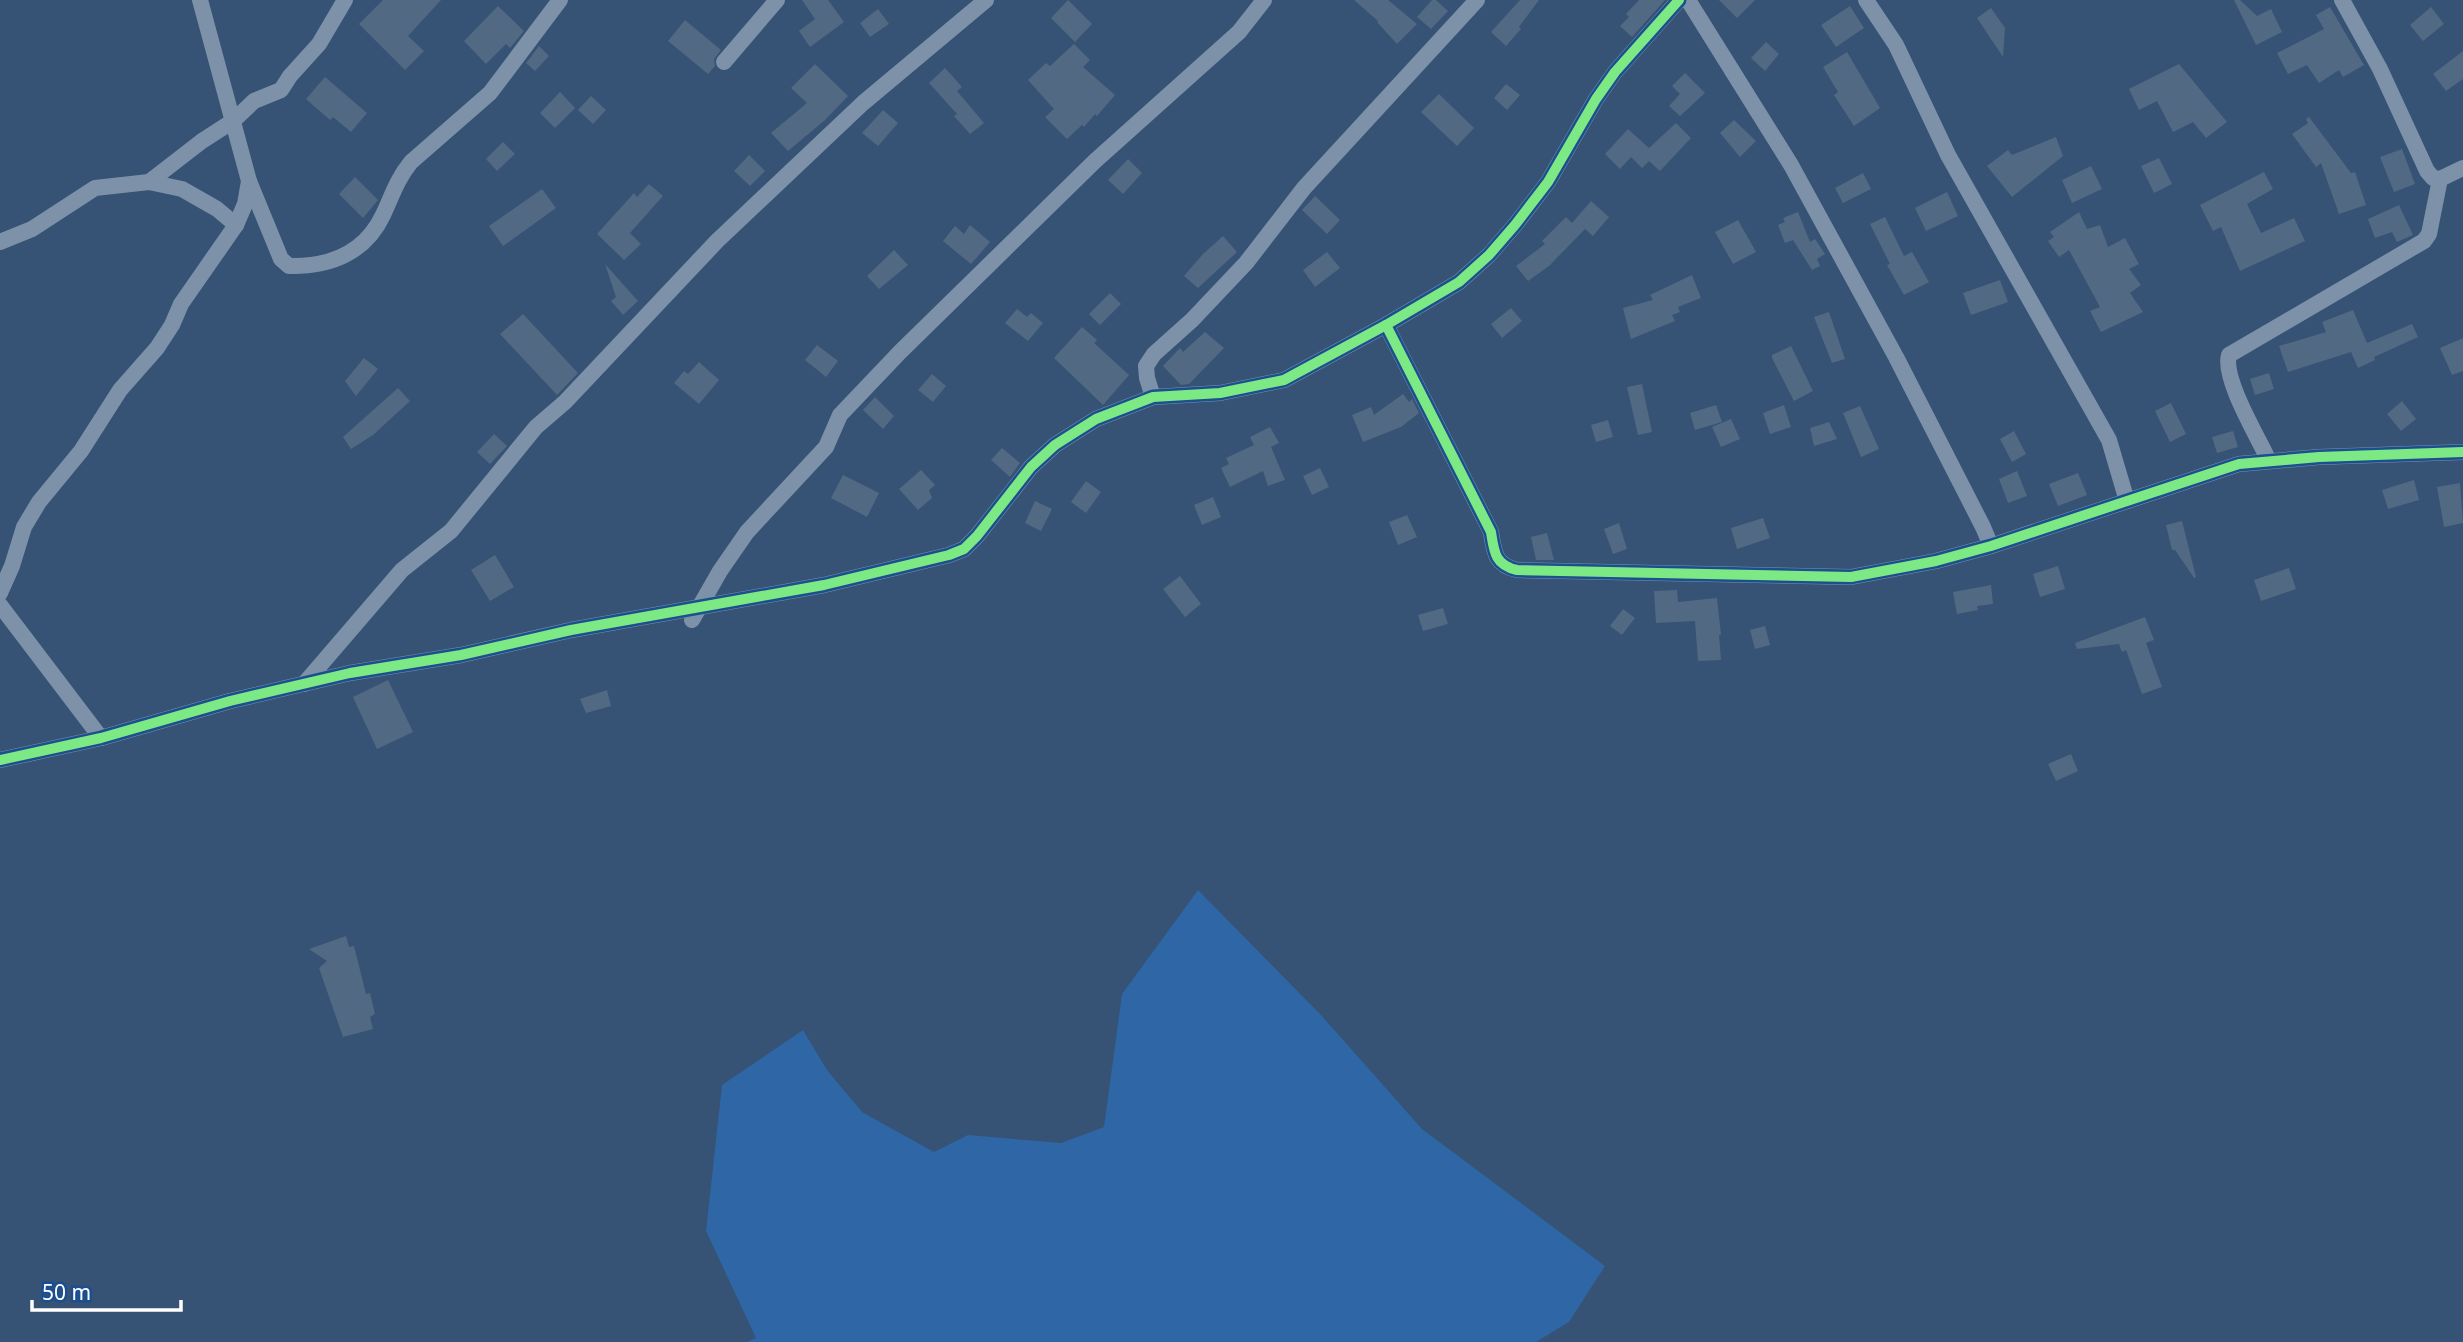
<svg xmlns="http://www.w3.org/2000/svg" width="2463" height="1342" font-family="'Noto Sans',sans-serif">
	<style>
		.green { fill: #2f66a5 }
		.building { fill: #526984 }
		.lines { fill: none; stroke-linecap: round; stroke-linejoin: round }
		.street { stroke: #7d92a8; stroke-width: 16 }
		.cycleway-casing { stroke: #1b4f8f; stroke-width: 15 }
		.cycleway { stroke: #7ce984; stroke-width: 10 }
	</style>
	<rect width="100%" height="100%" fill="#365274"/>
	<polygon class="green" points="1198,890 1321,1015 1422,1129 1605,1266 1569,1322 1536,1342 747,1342 756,1338 706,1231 722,1085 803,1030 827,1070 862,1112 934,1152 968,1135 1061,1143 1104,1127 1122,994"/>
	<g class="building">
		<polygon points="383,0 441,0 408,36 424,51 405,70 359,24"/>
		<polygon points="802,0 828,0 844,22 810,47 799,31 815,19"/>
		<polygon points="1068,0 1092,24 1075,42 1051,18"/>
		<polygon points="1354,0 1388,0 1417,24 1397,44 1377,22 1378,21"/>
		<polygon points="1432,0 1436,0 1448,11 1431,29 1417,17"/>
		<polygon points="1520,0 1539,0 1519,27 1521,29 1506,46 1491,32"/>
		<polygon points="1639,0 1665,0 1632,37 1620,26 1629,17 1626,14"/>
		<polygon points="1719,0 1755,0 1737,18"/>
		<polygon points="2234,0 2240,0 2257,16 2271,9 2282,32 2256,45"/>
		<polygon points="498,6 524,31 510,48 506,44 486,64 464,41"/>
		<polygon points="1850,6 1864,28 1836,47 1821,25"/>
		<polygon points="2330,7 2364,65 2343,77 2339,70 2319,83 2307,65 2288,74 2277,53 2324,29 2316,15"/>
		<polygon points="2431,7 2444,24 2423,41 2410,25"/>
		<polygon points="1991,8 2005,28 2003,57 1977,18"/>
		<polygon points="878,9 889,24 870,37 860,23"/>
		<polygon points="685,20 721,50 714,59 715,66 708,74 668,41"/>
		<polygon points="1766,42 1779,54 1765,71 1751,58"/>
		<polygon points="1074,44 1090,60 1083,67 1115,95 1097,116 1095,114 1084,127 1082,125 1067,139 1045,117 1054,109 1028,80 1046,63 1050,66"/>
		<polygon points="539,46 549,56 535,71 526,63"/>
		<polygon points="2463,51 2463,79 2446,91 2433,74"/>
		<polygon points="1847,52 1880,108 1854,126 1834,95 1838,92 1823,67"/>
		<polygon points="815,64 848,96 825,120 788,151 771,133 807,103 791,88"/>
		<polygon points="2179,64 2227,122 2206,138 2193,122 2173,132 2157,101 2139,110 2129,89"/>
		<polygon points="945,68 962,87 957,91 984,123 970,134 954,116 957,114 929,83"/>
		<polygon points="1685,73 1705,93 1680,116 1669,106 1680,94 1672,86"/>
		<polygon points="325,77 367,113 351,132 333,117 330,120 306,99"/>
		<polygon points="1506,84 1520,95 1507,110 1494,98"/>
		<polygon points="560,92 575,108 555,128 540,113"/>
		<polygon points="1439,94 1474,128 1457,146 1421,112"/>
		<polygon points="591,96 606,110 593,124 578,110"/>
		<polygon points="883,110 898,123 878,146 862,133"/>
		<polygon points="2309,117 2351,173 2355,172 2366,205 2339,214 2321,163 2316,167 2292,134 2308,123 2306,119"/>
		<polygon points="1734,120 1756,141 1740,157 1720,133"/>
		<polygon points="1676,123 1691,138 1660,171 1649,161 1642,168 1631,157 1620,169 1605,154 1628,129 1649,148"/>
		<polygon points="2056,137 2063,156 2012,197 1987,166 2008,150 2012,155"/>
		<polygon points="503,142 515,154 497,171 486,159"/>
		<polygon points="2402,149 2415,184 2394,192 2380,157"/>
		<polygon points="749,155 765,171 750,186 734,171"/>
		<polygon points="2159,158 2172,184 2154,193 2141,166"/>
		<polygon points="1128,159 1142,173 1123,194 1108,180"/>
		<polygon points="2091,166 2102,189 2072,203 2062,180"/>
		<polygon points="2264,172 2273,189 2247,204 2261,233 2294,218 2305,241 2240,271 2221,227 2213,231 2200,205"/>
		<polygon points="1863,173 1871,189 1843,203 1835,188"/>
		<polygon points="355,177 378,200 363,218 339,194"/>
		<polygon points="649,184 663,196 630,233 641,244 624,260 597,234 634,193 637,197"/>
		<polygon points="542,189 556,208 503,246 489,226"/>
		<polygon points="1947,192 1958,216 1926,231 1915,208"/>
		<polygon points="1315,196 1340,220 1327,234 1302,210"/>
		<polygon points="1591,201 1609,217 1593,236 1585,229 1549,266 1528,281 1516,266 1545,244 1542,241 1566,217 1572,223"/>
		<polygon points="2399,205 2413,235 2397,242 2392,232 2375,238 2368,219"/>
		<polygon points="1798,212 1810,242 1815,239 1825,254 1817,259 1820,266 1812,270 1793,240 1785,243 1778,225 1785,222 1783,218"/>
		<polygon points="2079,212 2087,229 2100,225 2108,247 2125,238 2139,264 2129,269 2141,285 2130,293 2143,312 2101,332 2090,311 2100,307 2069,250 2059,257 2048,241 2054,237 2050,232"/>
		<polygon points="1885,217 1904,256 1912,252 1929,282 1904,295 1887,265 1890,264 1870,224"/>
		<polygon points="1738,220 1756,252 1733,264 1715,232"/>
		<polygon points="970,225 990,242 971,264 943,241 955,226 964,234"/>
		<polygon points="1223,236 1237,252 1198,288 1184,276 1203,254"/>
		<polygon points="894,250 908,265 879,289 867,276"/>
		<polygon points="1327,252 1340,268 1315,287 1303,270"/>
		<polygon points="605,264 638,301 623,315 611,301 616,297"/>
		<polygon points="1692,275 1701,298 1678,307 1680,312 1672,315 1675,321 1631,339 1623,308 1653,300 1650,295"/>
		<polygon points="2000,280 2008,302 1971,315 1963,293"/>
		<polygon points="1110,293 1121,304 1100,325 1089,314"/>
		<polygon points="1511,308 1522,321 1502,338 1491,324"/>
		<polygon points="1017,309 1027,317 1031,313 1043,323 1028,341 1005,323"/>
		<polygon points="2353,310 2367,343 2412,324 2418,337 2374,357 2375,360 2358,368 2351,352 2288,372 2279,346 2326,332 2322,322"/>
		<polygon points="1829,312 1845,359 1832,363 1814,317"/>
		<polygon points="523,314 578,373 557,395 500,334"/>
		<polygon points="1082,327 1097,340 1094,343 1129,375 1103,405 1054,358"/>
		<polygon points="1205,332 1224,348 1189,384 1181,385 1163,366 1180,348 1183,352"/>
		<polygon points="2463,338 2463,371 2452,375 2440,348"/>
		<polygon points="817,345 838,361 826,377 805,360"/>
		<polygon points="1791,346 1813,391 1794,401 1772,358 1772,355"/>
		<polygon points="364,358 378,369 356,396 345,381"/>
		<polygon points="699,362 719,380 699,404 674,383 684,371 688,374"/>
		<polygon points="2269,373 2274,389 2255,395 2250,379"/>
		<polygon points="932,374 946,386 933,402 918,390"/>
		<polygon points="1642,384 1652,432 1638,435 1627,387"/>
		<polygon points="398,388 410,401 373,435 351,449 343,437"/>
		<polygon points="1403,394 1409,402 1412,399 1419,413 1401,427 1363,442 1352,415 1371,407 1374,415"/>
		<polygon points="875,397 894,416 883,429 863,410"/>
		<polygon points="2402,401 2416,419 2401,431 2387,414"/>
		<polygon points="2171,403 2186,434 2170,442 2155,411"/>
		<polygon points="1716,405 1722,422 1695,430 1690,413"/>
		<polygon points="1784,405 1791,427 1770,434 1763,413"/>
		<polygon points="1860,406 1879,449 1861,457 1843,413"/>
		<polygon points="1731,419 1740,439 1721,447 1712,427"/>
		<polygon points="1608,420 1613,437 1596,442 1591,425"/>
		<polygon points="1829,422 1837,439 1814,446 1810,428"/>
		<polygon points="1270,427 1279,443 1271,447 1285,480 1268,486 1263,471 1230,487 1221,468 1229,464 1226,458 1254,445 1250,437"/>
		<polygon points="2014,431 2026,454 2012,462 2000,439"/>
		<polygon points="2233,431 2238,447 2217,453 2212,437"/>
		<polygon points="494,434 507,446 490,464 477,452"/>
		<polygon points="1002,448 1020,463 1010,477 991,460"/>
		<polygon points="1320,468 1329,487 1312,495 1303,476"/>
		<polygon points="921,470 935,485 929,490 932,498 918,510 899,489"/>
		<polygon points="2017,471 2027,496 2008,503 1999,479"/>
		<polygon points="2078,473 2087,495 2058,506 2049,484"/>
		<polygon points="843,475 879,493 867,517 831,498"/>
		<polygon points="2414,480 2419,500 2388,509 2382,490"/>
		<polygon points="1086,481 1101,492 1086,513 1071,502"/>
		<polygon points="2460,483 2463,523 2444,527 2437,487"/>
		<polygon points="1213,497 1221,517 1202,525 1194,505"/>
		<polygon points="1035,501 1052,509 1041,531 1025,523"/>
		<polygon points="1407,515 1417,537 1398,545 1389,522"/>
		<polygon points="1763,518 1770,538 1737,549 1731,528"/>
		<polygon points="2182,521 2196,577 2194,578 2175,550 2172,550 2166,525"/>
		<polygon points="1619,523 1627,549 1613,554 1604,529"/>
		<polygon points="1547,533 1554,560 1536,560 1531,537"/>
		<polygon points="495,555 514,587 490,601 471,570"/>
		<polygon points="2058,566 2065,589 2040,597 2033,574"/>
		<polygon points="2289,568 2296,589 2261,601 2254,580"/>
		<polygon points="1180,576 1201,604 1185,617 1163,589"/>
		<polygon points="1991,585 1993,604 1977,606 1978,610 1957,614 1953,592"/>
		<polygon points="1677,590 1678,602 1717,598 1721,635 1719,635 1721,660 1698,661 1695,621 1656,623 1654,591"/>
		<polygon points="1443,608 1448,624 1423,631 1418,615"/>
		<polygon points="1623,609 1635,618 1622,635 1610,626"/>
		<polygon points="2145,617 2154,640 2146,643 2162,687 2142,694 2126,650 2122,652 2119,644 2077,649 2075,643"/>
		<polygon points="1765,626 1770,645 1755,649 1750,630"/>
		<polygon points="388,680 413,732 377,749 353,697"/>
		<polygon points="607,690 611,706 586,713 580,699"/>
		<polygon points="2071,754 2078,771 2056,781 2048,764"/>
		<polygon points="346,936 349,947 354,946 366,994 370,993 375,1014 370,1017 373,1029 343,1037 319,968 327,961 309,949"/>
	</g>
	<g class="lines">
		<g class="street">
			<path d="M 200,0 L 249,181 L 281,259 L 289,266 C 330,267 365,253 383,215 C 392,196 397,179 411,162 L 490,93 L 560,0"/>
			<polyline points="1688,0 1791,165 1896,357 1983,527 1991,546"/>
			<polyline points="1866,0 1896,45 1948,155 2109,440 2127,501"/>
			<polyline points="2342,0 2380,69 2427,171 2433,178 2440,179 2463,168"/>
			<polyline points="724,62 777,0"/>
			<polyline points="149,182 202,141 233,121 254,101 281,90 290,76 319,44 345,0"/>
			<polyline points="0,242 32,229 95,188 149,182 182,189 217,209 236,225"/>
			<path d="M 1386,325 L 1491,532 C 1494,552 1495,565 1517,570 L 1851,577 L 1936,561 L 1991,546 L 2239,464 L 2319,457 L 2463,452"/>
			<polyline points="1153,397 1147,378 1146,366 1154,354 1192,320 1246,263 1304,188 1477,0"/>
			<path d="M 2269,461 C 2258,437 2222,378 2229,355 L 2424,241 L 2429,234 L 2440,179"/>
			<polyline points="0,593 12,566 24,527 39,502 81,451 120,390 157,348 172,325 181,304 236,225 245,204 249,181"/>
			<polyline points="0,605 101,738"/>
			<polyline points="692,620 720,571 747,532 826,447 840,415 900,352 1095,161 1239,32 1264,0"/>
			<polyline points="304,684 402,570 451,531 536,427 565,402 717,241 863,103 986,0"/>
			<polyline points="0,760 101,738 230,701 350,673 461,655 571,630 824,585 949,555 964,549 977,536 1031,467 1055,445 1096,419 1153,397 1220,393 1284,380 1386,325 1459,282 1489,255 1515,225 1548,182 1596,99 1615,72 1679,0"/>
		</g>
		<defs>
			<g id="cycleway">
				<path d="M 1386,325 L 1491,532 C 1494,552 1495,565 1517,570 L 1851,577 L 1936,561 L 1991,546 L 2239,464 L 2319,457 L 2463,452"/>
				<polyline points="0,760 101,738 230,701 350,673 461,655 571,630 824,585 949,555 964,549 977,536 1031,467 1055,445 1096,419 1153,397 1220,393 1284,380 1386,325 1459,282 1489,255 1515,225 1548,182 1596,99 1615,72 1679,0"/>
			</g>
		</defs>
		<use href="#cycleway" class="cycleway-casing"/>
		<use href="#cycleway" class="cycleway"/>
	</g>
	<path d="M32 1300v10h149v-10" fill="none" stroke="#ffffff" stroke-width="3.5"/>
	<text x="42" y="1300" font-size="21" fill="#ffffff" stroke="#1b4f8f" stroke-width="5" paint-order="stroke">50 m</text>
</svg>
